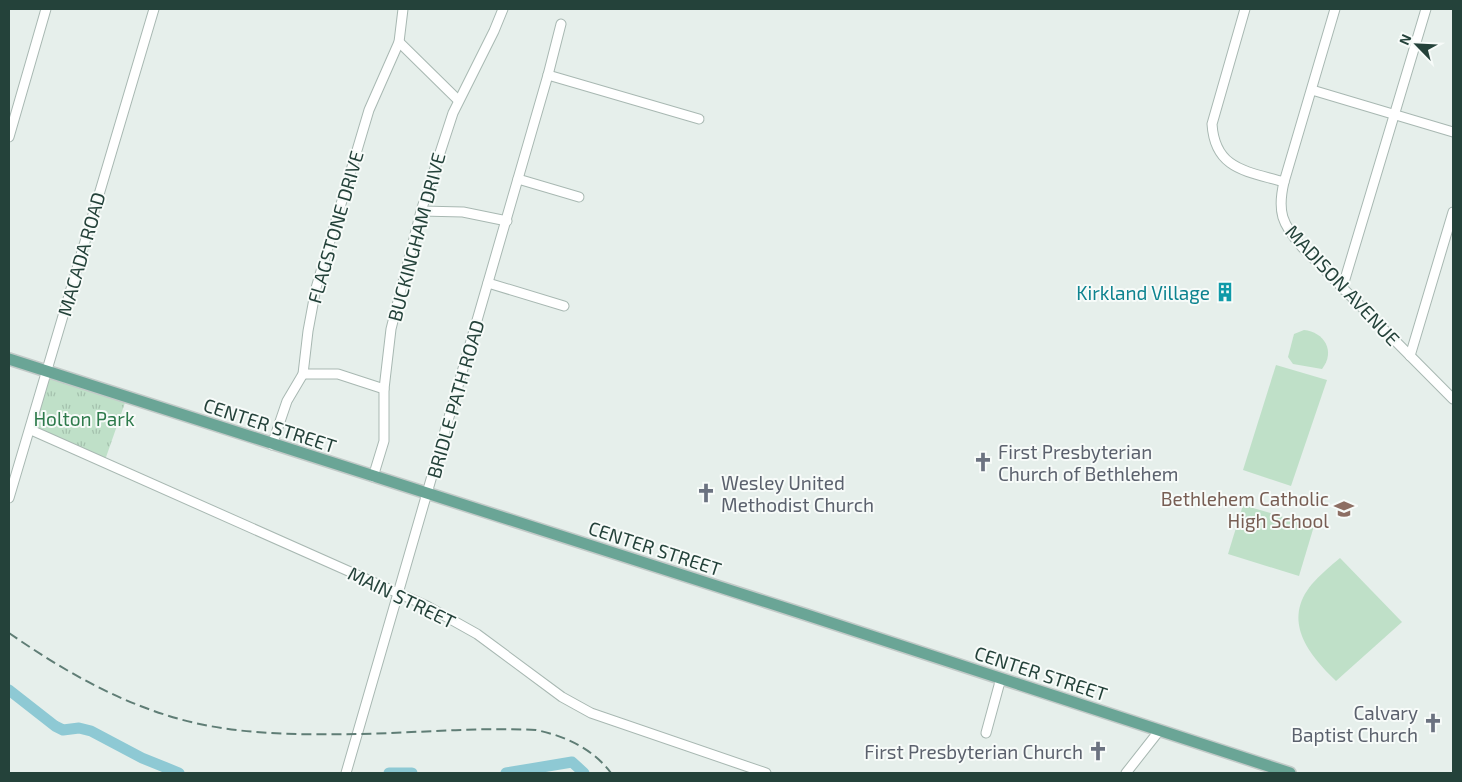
<svg xmlns="http://www.w3.org/2000/svg" width="1462" height="782" font-family="'Exo 2',sans-serif">
	<style>
		.grass { fill: url(#grass-tufts) }
		.garden { fill: #bfe0c8 }
		.lines { fill: none; stroke-linecap: round; stroke-linejoin: round }
		.river { stroke: #8ec9d4; stroke-width: 11 }
		.minor-casing { stroke: #a8b8b2; stroke-width: 11 }
		.major-casing { stroke: #c2cac8; stroke-width: 14 }
		.minor { stroke: #fff; stroke-width: 9 }
		.major { stroke: #6aa596; stroke-width: 11 }
		.rail { stroke: #5f7d75; stroke-width: 2; stroke-dasharray: 10 5; stroke-linecap: butt }
		.labels { text-anchor: middle; dominant-baseline: central; stroke-width: 4; stroke-linejoin: round; paint-order: stroke }
		.street-label { font-size: 19px; fill: #24423a; stroke: #f7fbf9 }
		.culture-label { font-size: 19px; fill: #0d838f; stroke: #f7fbf9; text-anchor: end }
		.park-label { font-size: 19px; fill: #2d7a4b; stroke: #f7fbf9 }
		.worship-label { font-size: 19px; fill: #5b616d; stroke: #f7fbf9; text-anchor: start }
		.education-label { font-size: 19px; fill: #785e54; stroke: #f7fbf9; text-anchor: end }
	</style>
	<defs>
		<pattern id="grass-tufts" width="24" height="20" patternUnits="userSpaceOnUse" patternTransform="scale(1.25)"><rect width="24" height="20" fill="#bfe0c8"/><path d="M3 7l-1-3M5 7V3M7 7l1-3M15 17l-1-3M17 17v-4M19 17l1-3" fill="none" stroke="#a4c1ad"/></pattern>
	</defs>
	<rect width="100%" height="100%" fill="#e6efeb"/>
	<polygon class="grass" points="47,372 127,397 104,463 31,430"/>
	<g class="garden">
		<path d="M 1304,330 C 1324,332 1336,351 1322,369 L 1293,364 L 1288,357 L 1294,334 Z"/>
		<polygon points="1276,365 1327,380 1291,486 1243,470"/>
		<polygon points="1243,505 1314,526 1299,576 1228,554"/>
		<path d="M 1340,558 L 1402,622 L 1336,681 C 1309,655 1281,621 1312,584 C 1320,575 1330,566 1340,558 Z"/>
	</g>
	<g class="lines">
		<g class="river">
			<polyline points="9,690 55,726 63,730 79,728 91,731 142,758 179,773"/>
			<polyline points="389,773 412,773"/>
			<polyline points="506,773 572,762 584,773"/>
		</g>
		<defs>
			<g id="minor">
				<path d="M 1245,9 L 1212,124 C 1215,170 1247,171 1284,182"/>
				<path d="M 1335,9 L 1284,182 C 1277,212 1282,224 1302,247 L 1453,399"/>
				<polyline points="399,42 458,100"/>
				<polyline points="548,75 699,119"/>
				<polyline points="1312,90 1453,132"/>
				<polyline points="9,137 46,9"/>
				<polyline points="518,179 579,197"/>
				<polyline points="421,211 463,212 507,221"/>
				<polyline points="488,283 564,306"/>
				<polyline points="1342,289 1426,9"/>
				<polyline points="1410,356 1453,212"/>
				<polyline points="303,374 338,374 384,389"/>
				<polyline points="31,430 427,606 477,634 562,697 591,713 766,773"/>
				<polyline points="272,445 287,401 303,374 308,331 316,288 369,110 399,42 403,9"/>
				<polyline points="373,477 384,441 384,389 391,329 421,211 453,113 494,31 503,9"/>
				<polyline points="9,498 154,9"/>
				<polyline points="986,733 1001,678"/>
				<polyline points="346,773 548,75 561,24"/>
				<polyline points="1126,773 1159,731"/>
			</g>
			<polyline id="major" points="9,359 807,615 1290,773"/>
		</defs>
		<use href="#minor" class="minor-casing"/>
		<use href="#major" class="major-casing"/>
		<use href="#minor" class="minor"/>
		<use href="#major" class="major"/>
		<path class="rail" d="M 9,633 C 58,667 109,697 166,715 C 227,735 294,735 357,734 C 417,733 476,727 536,730 C 565,736 592,748 611,773"/>
	</g>
	<defs>
		<symbol id="building-bare" viewBox="-9 -9 18 18"><path d="M-4-6H4V6H1V3H-1V6H-4ZM-2.5-4.3h1.7v1.8h-1.7ZM.8-4.3h1.7v1.8H.8ZM-2.5-1h1.7V.8h-1.7ZM.8-1h1.7V.8H.8Z" fill="#0f9aa8" stroke="#f7fbf9" stroke-width="2.5" paint-order="stroke"/></symbol>
		<symbol id="church-bare" viewBox="-9 -9 18 18"><path d="M-1.2-6h2.4v3.5h3.3v2.4h-3.3V6h-2.4V-.1h-3.3v-2.4h3.3Z" fill="#6b7280" stroke="#f7fbf9" stroke-width="2.5" paint-order="stroke"/></symbol>
		<symbol id="school-bare" viewBox="-9 -9 18 18"><path d="M0-5L7-2L0 1L-7-2ZM-4 1L0 2.5L4 1V4Q0 6-4 4Z" fill="#8d6e63" stroke="#f7fbf9" stroke-width="2.5" paint-order="stroke"/></symbol>
	</defs>
	<g fill-rule="evenodd">
		<use href="#building-bare" x="1211" y="278" width="28" height="28"/>
		<use href="#church-bare" x="969" y="448" width="28" height="28"/>
		<use href="#church-bare" x="692" y="479" width="28" height="28"/>
		<use href="#school-bare" x="1330" y="495" width="28" height="28"/>
		<use href="#church-bare" x="1419" y="709" width="28" height="28"/>
		<use href="#church-bare" x="1084" y="737" width="28" height="28"/>
	</g>
	<g class="labels">
		<g class="street-label">
			<text transform="translate(335 227) rotate(-74)">FLAGSTONE DRIVE</text>
			<text transform="translate(416 237) rotate(-75)">BUCKINGHAM DRIVE</text>
			<text transform="translate(81 254) rotate(-74)">MACADA ROAD</text>
			<text transform="translate(1343 285) rotate(47)">MADISON AVENUE</text>
			<text transform="translate(455 399) rotate(-74)">BRIDLE PATH ROAD</text>
			<text transform="translate(270 425) rotate(18)">CENTER STREET</text>
			<text transform="translate(655 548) rotate(18)">CENTER STREET</text>
			<text transform="translate(402 597) rotate(26)">MAIN STREET</text>
			<text transform="translate(1041 673) rotate(18)">CENTER STREET</text>
		</g>
		<g class="culture-label">
			<text x="1210" y="292">Kirkland Village</text>
		</g>
		<g class="park-label">
			<text x="84" y="418">Holton Park</text>
		</g>
		<g class="worship-label">
			<text x="998" y="451">First Presbyterian<tspan x="998" dy="22">Church of Bethlehem</tspan></text>
			<text x="721" y="482">Wesley United<tspan x="721" dy="22">Methodist Church</tspan></text>
			<text x="1418" y="712" text-anchor="end">Calvary<tspan x="1418" dy="22">Baptist Church</tspan></text>
			<text x="1083" y="751" text-anchor="end">First Presbyterian Church</text>
		</g>
		<g class="education-label">
			<text x="1329" y="498">Bethlehem Catholic<tspan x="1329" dy="22">High School</tspan></text>
		</g>
	</g>
	<rect width="1462" height="782" fill="none" stroke="#24423a" stroke-width="20"/>
	<g transform="translate(1417 45) rotate(294)" stroke="#f7fbf9" stroke-width="4" paint-order="stroke">
	<path d="M0-4L9 19L0 12L-9 19Z" fill="#24423a"/>
	<text y="-8" font-size="14" font-weight="bold" text-anchor="middle" fill="#24423a">N</text>
	</g>
</svg>
